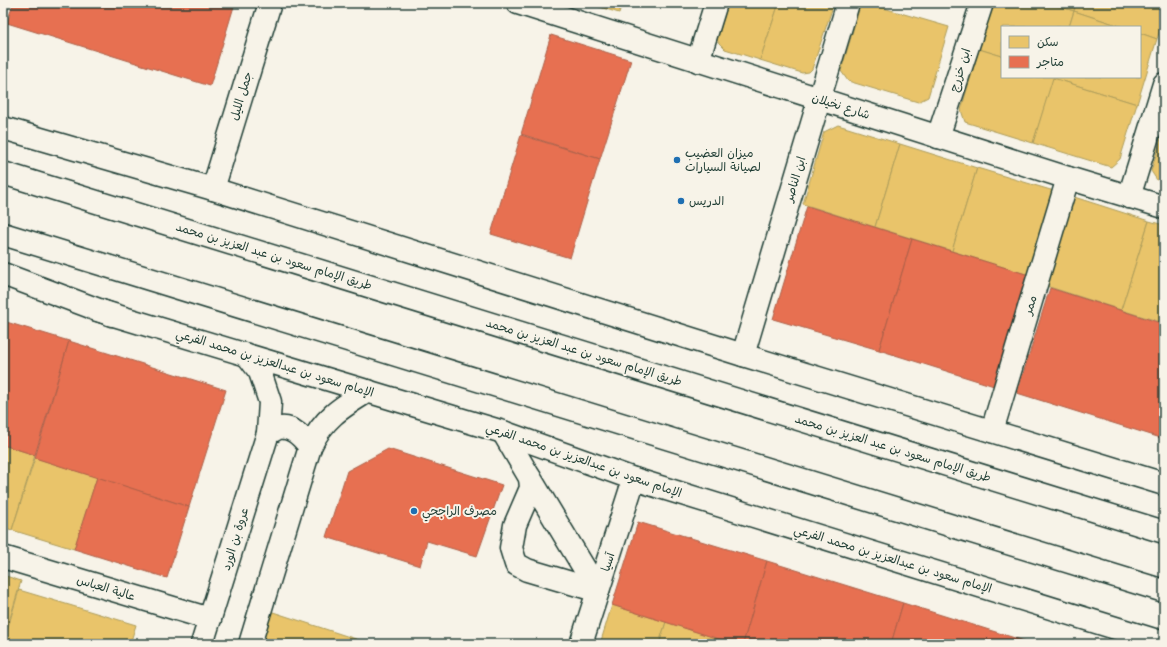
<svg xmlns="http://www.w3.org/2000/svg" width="1167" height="647" font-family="'Comic Neue','Playpen Sans Arabic',sans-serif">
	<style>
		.homes { fill: #e9c46a; stroke: #ac9c5a }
		.shops { fill: #e76f51; stroke: #ab6048 }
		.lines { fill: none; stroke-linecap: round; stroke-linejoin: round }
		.minor-casing { stroke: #1f3d34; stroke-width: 25 }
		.major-casing { stroke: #1f3d34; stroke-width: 25 }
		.minor { stroke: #f7f3e8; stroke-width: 22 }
		.major { stroke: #f7f3e8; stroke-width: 22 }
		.poi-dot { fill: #1f6fb2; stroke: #f7f3e8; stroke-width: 1.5 }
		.labels { text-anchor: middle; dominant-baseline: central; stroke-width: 4; stroke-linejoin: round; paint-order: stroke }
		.street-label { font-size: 12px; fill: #1f3d34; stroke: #f7f3e8 }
		.poi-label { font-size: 12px; fill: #1f3d34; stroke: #f7f3e8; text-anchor: start }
	</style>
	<rect width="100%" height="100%" fill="#f7f3e8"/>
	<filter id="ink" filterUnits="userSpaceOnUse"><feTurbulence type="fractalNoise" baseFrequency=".025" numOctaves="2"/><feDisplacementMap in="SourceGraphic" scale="8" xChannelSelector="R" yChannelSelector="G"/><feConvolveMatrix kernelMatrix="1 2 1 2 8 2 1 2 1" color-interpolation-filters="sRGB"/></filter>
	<g filter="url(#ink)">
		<g class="homes">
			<polygon points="587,3 622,3 619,13"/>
			<polygon points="728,3 779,3 760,60 725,49 719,43 717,40"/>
			<polygon points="779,3 834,3 812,69 809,72 802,73 760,60"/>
			<polygon points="861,3 866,3 949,27 928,97 918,102 848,81 841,71"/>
			<polygon points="993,3 1049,3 1074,11 1069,27 1002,27 1002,56 979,49"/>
			<polygon points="1049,3 1076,3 1074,11"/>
			<polygon points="1076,3 1164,3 1164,18 1157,39 1140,33 1140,27 1123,27 1074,11"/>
			<polygon points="1074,11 1123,27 1069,27"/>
			<polygon points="1140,33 1157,39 1137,104 1053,78 1054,77 1140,77"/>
			<polygon points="979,49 1002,56 1002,77 1054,77 1033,143 965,122 961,110"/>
			<polygon points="1053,78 1137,104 1120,159 1111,167 1033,143"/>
			<polygon points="838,125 900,144 875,227 803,204 824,132"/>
			<polygon points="1164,129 1164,183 1157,180 1151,171"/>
			<polygon points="900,144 977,168 952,251 875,227"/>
			<polygon points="977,168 1054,191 1029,275 952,251"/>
			<polygon points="1071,196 1149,221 1121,310 1043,285"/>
			<polygon points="1149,221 1164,225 1164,323 1121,310"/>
			<polygon points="3,445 35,455 12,530 3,527"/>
			<polygon points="35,458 97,477 74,549 12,530"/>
			<polygon points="3,575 21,581 3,642"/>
			<polygon points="19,590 136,625 130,644 3,644"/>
			<polygon points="612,605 666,622 659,644 600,644"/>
			<polygon points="270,611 371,644 259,644"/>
			<polygon points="666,622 720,639 719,644 659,644"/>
		</g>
		<g class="shops">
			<polygon points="13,3 235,3 210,86 7,23"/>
			<polygon points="551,35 631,60 600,159 521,134"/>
			<polygon points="521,135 600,159 570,258 491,234"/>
			<polygon points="807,206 912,239 879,350 773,319"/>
			<polygon points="912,239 1029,275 994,386 879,350"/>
			<polygon points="1050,288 1164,324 1164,439 1017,393"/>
			<polygon points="3,321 69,341 35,455 3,445"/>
			<polygon points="69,341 226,390 189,507 35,458"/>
			<polygon points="388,449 502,485 477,556 427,541 420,566 326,537 347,471"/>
			<polygon points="97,477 189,507 167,578 74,549"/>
			<polygon points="638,522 767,561 743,644 734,644 612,605"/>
			<polygon points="767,561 903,603 891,644 743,644"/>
			<polygon points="903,603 1034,644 891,644"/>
		</g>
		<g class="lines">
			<defs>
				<g id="minor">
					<polyline points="518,3 1068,178 1164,207"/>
					<polyline points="698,61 716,3"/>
					<polyline points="3,128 213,189 743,355 1164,484"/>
					<polyline points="938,137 982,3"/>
					<polyline points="213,189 270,3"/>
					<polyline points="1129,197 1164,84"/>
					<polyline points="94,309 503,432 634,479 1164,643"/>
					<polyline points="743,355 848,3"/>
					<polyline points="992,431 1068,178"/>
					<polyline points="503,432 530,478 531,488 515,525 511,548 516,564 527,570 598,591"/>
					<path d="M 268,433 C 272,432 276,428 280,428 C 293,426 303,438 310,447"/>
					<polyline points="530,478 598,591"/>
					<polyline points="3,557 210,619"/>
					<polyline points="202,644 268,433 270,402 260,372 247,355"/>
					<path d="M 250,644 L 310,447 C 323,418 342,407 368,391"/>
					<polyline points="581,644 634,479"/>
				</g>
				<g id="major">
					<polyline points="3,173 1164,532"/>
					<polyline points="3,234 1164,591"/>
					<polyline points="3,274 112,315"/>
				</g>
			</defs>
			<use href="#minor" class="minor-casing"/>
			<use href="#major" class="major-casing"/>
			<use href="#minor" class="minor"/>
			<use href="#major" class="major"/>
		</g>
	</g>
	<g class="poi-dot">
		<circle cx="677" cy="160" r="4"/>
		<circle cx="681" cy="201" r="4"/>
		<circle cx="414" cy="511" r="4"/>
	</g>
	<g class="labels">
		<g class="street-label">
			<text transform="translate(960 70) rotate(-72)">ابن خزرج</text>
			<text transform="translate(241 96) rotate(-73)">جمل الليل</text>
			<text transform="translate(841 106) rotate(18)">شارع نخيلان</text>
			<text transform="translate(795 179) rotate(-73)">ابن الناصر</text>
			<text transform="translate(274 256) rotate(17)">طريق الإمام سعود بن عبد العزيز بن محمد</text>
			<text transform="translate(1030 305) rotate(-73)">ممر</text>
			<text transform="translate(584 352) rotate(17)">طريق الإمام سعود بن عبد العزيز بن محمد</text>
			<text transform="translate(275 363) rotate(17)">الإمام سعود بن عبدالعزيز بن محمد الفرعي</text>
			<text transform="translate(893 448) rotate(17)">طريق الإمام سعود بن عبد العزيز بن محمد</text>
			<text transform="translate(584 460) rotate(19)">الإمام سعود بن عبدالعزيز بن محمد الفرعي</text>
			<text transform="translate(235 539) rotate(-73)">عروة بن الورد</text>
			<text transform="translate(893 559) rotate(17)">الإمام سعود بن عبدالعزيز بن محمد الفرعي</text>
			<text transform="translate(608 562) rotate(-72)">آسيا</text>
			<text transform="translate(106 588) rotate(17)">عالية العباس</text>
		</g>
		<g class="poi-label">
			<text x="685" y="153">ميزان العضيب<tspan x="685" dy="14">لصيانة السيارات</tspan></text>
			<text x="689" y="201">الدريس</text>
			<text x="422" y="511">مصرف الراجحي</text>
		</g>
	</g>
	<rect width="1167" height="647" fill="none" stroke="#f7f3e8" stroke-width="16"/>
	<rect x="8" y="8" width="1151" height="631" fill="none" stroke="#1f3d34" stroke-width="1.5" filter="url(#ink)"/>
	<rect x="1001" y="26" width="140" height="52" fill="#f7f3e8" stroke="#a1aaa0"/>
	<rect x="1009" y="36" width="20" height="12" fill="#e9c46a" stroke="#a1aaa0"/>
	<text x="1037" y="46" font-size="12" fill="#1f3d34">سكن</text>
	<rect x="1009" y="56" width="20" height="12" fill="#e76f51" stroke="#a1aaa0"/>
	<text x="1037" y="66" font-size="12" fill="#1f3d34">متاجر</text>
</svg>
